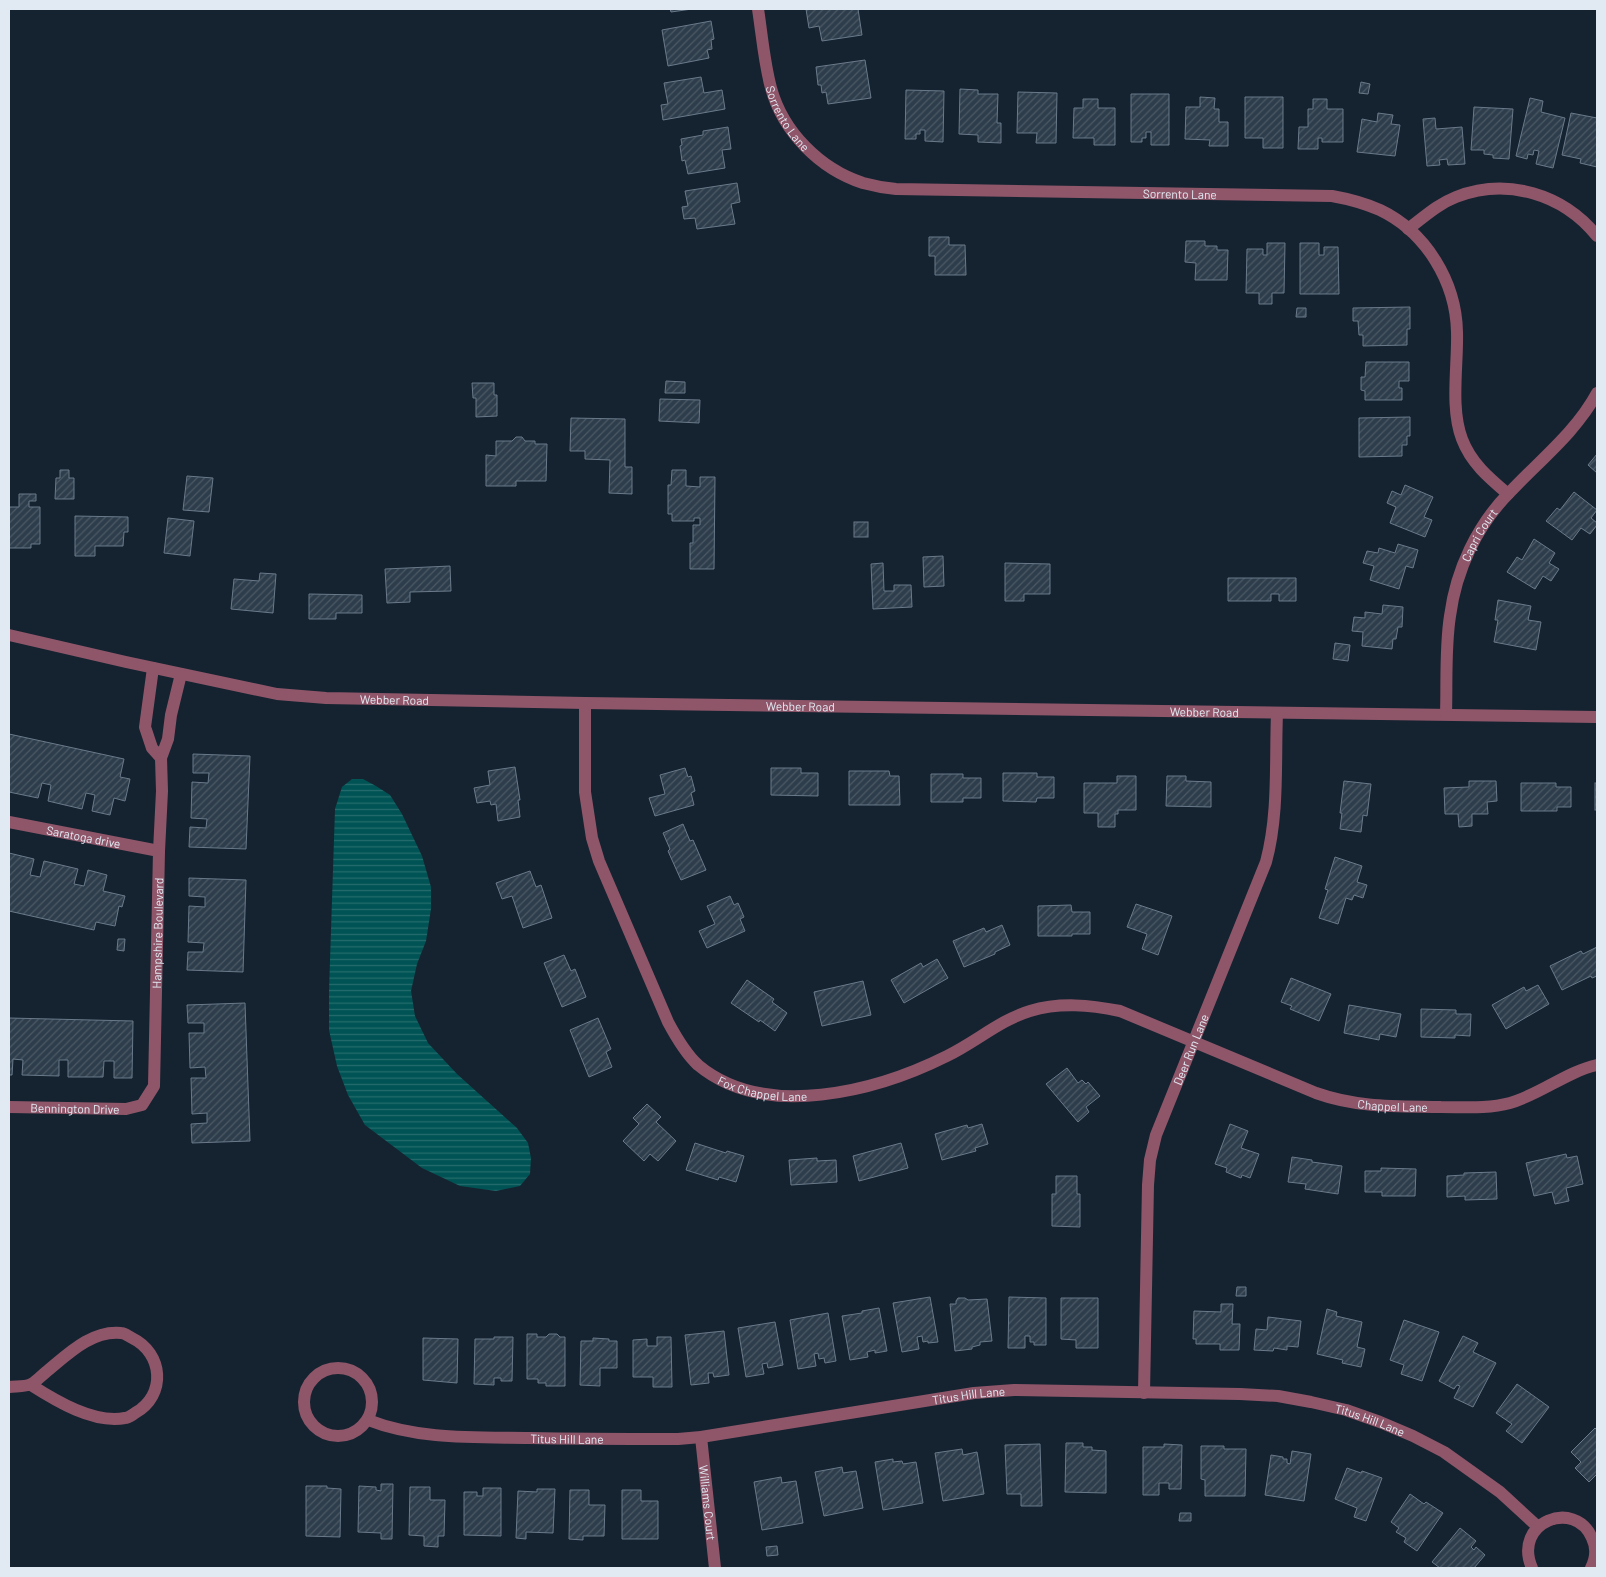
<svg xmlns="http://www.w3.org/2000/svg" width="1606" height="1577" font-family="Barlow,sans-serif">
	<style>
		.water { fill: url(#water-rules) }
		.building { fill: url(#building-hatch); stroke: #6a7a8a }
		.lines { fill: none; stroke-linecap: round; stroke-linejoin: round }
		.minor { stroke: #8f566a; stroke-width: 12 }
		.labels { text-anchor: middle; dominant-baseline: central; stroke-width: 4.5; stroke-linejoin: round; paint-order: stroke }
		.street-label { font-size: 12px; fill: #e1eaf3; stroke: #152330 }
	</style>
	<defs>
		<pattern id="water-rules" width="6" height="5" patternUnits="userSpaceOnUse" patternTransform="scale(1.25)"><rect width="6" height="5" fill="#005354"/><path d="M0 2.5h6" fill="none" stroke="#256c6d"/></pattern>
		<pattern id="building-hatch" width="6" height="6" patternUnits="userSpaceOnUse" patternTransform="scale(1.25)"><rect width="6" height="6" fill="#2e3d4b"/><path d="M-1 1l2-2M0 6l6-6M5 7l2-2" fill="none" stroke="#4c5965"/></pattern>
	</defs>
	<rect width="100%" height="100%" fill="#152330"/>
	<polygon class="water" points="352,779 363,779 376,786 390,795 402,814 422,856 431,887 431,909 426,941 417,964 411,991 415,1016 428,1043 457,1074 517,1128 528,1143 531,1158 530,1174 520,1186 496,1191 460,1186 422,1168 365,1125 348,1095 337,1066 329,1030 329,991 335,809 342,787"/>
	<g class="building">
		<polygon points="670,9 692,9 671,12"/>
		<polygon points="806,9 858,9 862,35 822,41 819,26 809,28"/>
		<polygon points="711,21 714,39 711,40 712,49 707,50 709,58 668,66 662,30"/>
		<polygon points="865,60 871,98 828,104 826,92 822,93 821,85 818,85 816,67"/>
		<polygon points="701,77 704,93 722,90 725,109 663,120 661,105 668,104 664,83"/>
		<polygon points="1361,82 1370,84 1368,94 1359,93"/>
		<polygon points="960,89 978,90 978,94 998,94 997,123 1001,123 1001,143 978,142 978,135 959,134"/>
		<polygon points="906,90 944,91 943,142 925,141 925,130 920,130 920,134 916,134 916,139 905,139"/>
		<polygon points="1018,92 1057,93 1056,143 1036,143 1037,133 1017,133"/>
		<polygon points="1131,94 1169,94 1169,145 1151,145 1151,132 1146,132 1146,138 1142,138 1142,142 1131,142"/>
		<polygon points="1200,97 1215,98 1214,109 1219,109 1219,122 1228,122 1228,146 1209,146 1210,140 1185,139 1186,107 1200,107"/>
		<polygon points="1245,97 1283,97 1283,148 1263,148 1263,138 1245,138"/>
		<polygon points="1530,98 1543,101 1541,112 1565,118 1553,168 1536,164 1539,151 1534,150 1533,155 1528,154 1527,159 1516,156"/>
		<polygon points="1083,99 1098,99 1098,108 1115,108 1115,145 1094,145 1094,138 1073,138 1074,108 1083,108"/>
		<polygon points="1313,99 1327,99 1327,109 1343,109 1343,142 1322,142 1322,138 1318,138 1318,149 1298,149 1299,127 1308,127 1308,109 1313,109"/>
		<polygon points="1474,107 1513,109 1509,159 1493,158 1493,155 1484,154 1484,150 1471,150"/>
		<polygon points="1378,113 1393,115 1391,124 1400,125 1395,156 1357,152 1362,119 1377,122"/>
		<polygon points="1571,113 1597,118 1597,167 1580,163 1581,159 1562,155"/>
		<polygon points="1435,118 1436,129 1462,127 1465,164 1448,165 1447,159 1439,160 1440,165 1427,166 1423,119"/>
		<polygon points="728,127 731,149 722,150 725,168 688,174 685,160 682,161 680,146 682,145 681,139 703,135 703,131"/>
		<polygon points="737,183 740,202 731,204 735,224 697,229 695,218 684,219 682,207 688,206 685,191"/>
		<polygon points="929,237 949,237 949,245 965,245 966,275 935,275 935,256 929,256"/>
		<polygon points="1186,241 1205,241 1205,246 1217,246 1217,250 1228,250 1227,280 1195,280 1196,263 1185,262"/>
		<polygon points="1267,243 1285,243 1284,293 1272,293 1272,304 1259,304 1259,293 1246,293 1247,249 1263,249 1263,255 1267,255"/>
		<polygon points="1300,243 1319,243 1319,255 1324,255 1324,247 1338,247 1339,294 1300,294"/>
		<polygon points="1410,307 1410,329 1407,329 1407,345 1363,346 1363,335 1359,335 1358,321 1353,321 1353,308"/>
		<polygon points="1297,308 1306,308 1306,317 1296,317"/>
		<polygon points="1366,362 1409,362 1409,381 1399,381 1399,388 1402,388 1402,400 1365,400 1365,391 1361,390 1361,377 1365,377"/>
		<polygon points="666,381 685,382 685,393 665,393"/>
		<polygon points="472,383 494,383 494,395 497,395 497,416 476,417 476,398 473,398"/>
		<polygon points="660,399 700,400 699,423 659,421"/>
		<polygon points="1410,417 1410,436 1407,436 1407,445 1402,445 1402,456 1359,457 1359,418"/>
		<polygon points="571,418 625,419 625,467 632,467 632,494 609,493 610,460 585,459 585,451 570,451"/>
		<polygon points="516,437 522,437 525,441 535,441 535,444 547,444 546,481 516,481 516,486 486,486 486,455 496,456 496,441 512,441"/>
		<polygon points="1597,454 1597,473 1588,465"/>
		<polygon points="60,470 69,470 69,478 74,478 74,499 55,499 56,478 60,478"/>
		<polygon points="672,470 686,470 686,486 700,487 700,477 715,477 714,569 690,569 690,543 693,543 693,525 700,525 700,518 694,518 694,521 672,521 672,514 668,514 668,485 671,485"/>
		<polygon points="187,476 213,478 209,512 183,510"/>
		<polygon points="1405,485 1433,497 1424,517 1432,520 1425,537 1390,523 1396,507 1387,503 1392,491 1401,495"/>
		<polygon points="1574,492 1597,510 1591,518 1597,523 1597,525 1590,534 1581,528 1572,540 1546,521 1557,508 1560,510"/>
		<polygon points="19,494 36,494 36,501 29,501 29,507 40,507 40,544 31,544 31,548 9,548 9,507 19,507"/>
		<polygon points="75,516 128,517 128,532 124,532 123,546 95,546 95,556 75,556"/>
		<polygon points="168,518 194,521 190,556 164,553"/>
		<rect x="854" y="522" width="14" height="15"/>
		<polygon points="1534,539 1555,553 1549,563 1559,569 1551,581 1543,576 1535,589 1507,572 1517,557 1522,560"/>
		<polygon points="1398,544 1418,550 1413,568 1406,566 1399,589 1370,580 1374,566 1363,563 1367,551 1378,553 1379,548 1395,553"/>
		<polygon points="943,556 944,586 924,587 923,557"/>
		<polygon points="883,563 884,591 894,591 894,585 911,585 912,607 873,609 871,564"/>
		<polygon points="1005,563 1050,564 1050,594 1024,594 1024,601 1005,601"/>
		<polygon points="450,566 451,591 410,592 410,602 387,603 385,569"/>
		<polygon points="260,573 276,574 273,613 231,609 234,579 259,581"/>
		<polygon points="1228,578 1296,578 1296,601 1279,601 1279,594 1271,594 1271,601 1228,601"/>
		<polygon points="309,594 362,595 362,613 336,613 336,619 309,619"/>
		<polygon points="1498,600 1531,606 1528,620 1541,622 1536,650 1494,642 1498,620 1495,620"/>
		<polygon points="1383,605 1403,607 1402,627 1398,627 1396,639 1393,639 1392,649 1362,646 1363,632 1352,631 1354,617 1365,618 1365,612 1382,614"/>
		<polygon points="1335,643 1350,645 1348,661 1333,659"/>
		<polygon points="9,734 124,759 120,777 130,779 125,801 114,798 110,815 92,811 95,795 86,793 82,809 48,801 51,785 42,783 38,798 9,792"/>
		<polygon points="193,754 250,756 246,849 189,847 190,827 206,828 207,819 191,818 192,782 208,783 209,773 193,773"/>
		<polygon points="515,767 520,800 518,800 520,817 498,821 496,804 491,805 490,801 477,803 474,788 490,785 488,771"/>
		<polygon points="685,768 688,777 691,776 695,791 691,793 694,805 655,816 649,798 665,794 660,775"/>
		<polygon points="771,768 801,768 801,773 818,773 818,796 771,795"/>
		<polygon points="849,771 889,771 890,776 899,776 900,805 849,805"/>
		<polygon points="1003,773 1037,773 1037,777 1054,777 1054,798 1037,798 1036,802 1003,801"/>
		<polygon points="931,774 963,774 963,778 981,778 981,798 963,798 963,802 931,802"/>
		<polygon points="1117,776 1136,776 1136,810 1118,810 1118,814 1115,814 1115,827 1098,827 1098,813 1084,813 1084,783 1117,783"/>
		<polygon points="1167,776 1186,776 1186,781 1211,782 1211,807 1166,806"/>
		<polygon points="1344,781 1371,784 1367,816 1363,815 1361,832 1340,829 1342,813 1340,813"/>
		<polygon points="1469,781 1496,781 1497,801 1487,802 1488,814 1472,814 1472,826 1459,827 1458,814 1445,814 1444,788 1469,787"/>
		<polygon points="1521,783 1556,783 1556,787 1571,787 1571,807 1557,807 1557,811 1521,811"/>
		<rect x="1595" y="783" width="2" height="27"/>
		<polygon points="683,824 690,841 693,840 706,870 681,880 668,851 670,849 663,833"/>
		<polygon points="9,853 34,859 30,875 40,877 44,861 78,869 74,884 84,886 88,870 107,875 103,891 125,896 122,907 119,906 115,926 96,922 94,930 9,911"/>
		<polygon points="1335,857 1362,866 1357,882 1367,885 1363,898 1354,895 1352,900 1346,898 1338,924 1319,918 1328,890 1325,889"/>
		<polygon points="530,871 536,887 541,885 552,918 523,928 512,896 502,899 496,883"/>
		<polygon points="189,878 246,880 243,972 187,970 188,952 203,952 204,943 188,942 189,906 205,907 205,897 189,896"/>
		<polygon points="730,896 734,905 738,903 744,917 740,919 745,931 707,948 699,931 715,924 707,906"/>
		<polygon points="1136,904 1172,916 1158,955 1142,949 1147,934 1127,927"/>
		<polygon points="1071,905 1072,912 1090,912 1090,934 1072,934 1072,936 1038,936 1038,906"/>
		<polygon points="1002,925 1010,945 995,952 995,954 964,967 953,941 984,928 986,932"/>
		<polygon points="118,939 125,939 124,951 117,950"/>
		<polygon points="1597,947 1597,976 1592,978 1591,976 1562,990 1550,966 1581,951 1583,954"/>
		<polygon points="564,955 571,971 575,969 586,997 562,1007 544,963"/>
		<polygon points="937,959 948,978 904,1003 891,980 921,963 923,967"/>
		<polygon points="1291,978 1331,994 1319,1021 1290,1009 1292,1006 1281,1002"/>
		<polygon points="747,980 774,999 772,1002 787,1013 775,1031 760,1020 759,1022 731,1003"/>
		<polygon points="863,981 871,1015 822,1026 814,992"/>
		<polygon points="1538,985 1549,1004 1506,1029 1492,1005 1524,987 1526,991"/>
		<polygon points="245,1003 250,1141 192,1143 191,1124 207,1123 207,1113 192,1114 191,1078 206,1078 205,1067 190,1068 189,1033 204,1033 204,1023 188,1023 187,1005"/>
		<polygon points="1349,1005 1401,1014 1396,1037 1380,1034 1379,1040 1344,1033"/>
		<polygon points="1421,1009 1456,1010 1456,1014 1471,1014 1470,1036 1455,1035 1455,1038 1421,1037"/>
		<polygon points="9,1018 133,1021 132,1078 114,1078 114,1061 104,1061 103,1077 68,1077 68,1060 59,1060 59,1076 22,1075 23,1060 13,1059 12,1075 9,1075"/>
		<polygon points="598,1018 611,1049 606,1052 612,1067 589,1077 570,1030"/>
		<polygon points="1067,1068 1078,1083 1082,1080 1086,1084 1088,1082 1100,1096 1086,1107 1089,1112 1078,1122 1046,1084"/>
		<polygon points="647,1104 661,1117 656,1122 676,1141 658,1161 650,1154 644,1161 623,1141 639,1124 633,1118"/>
		<polygon points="982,1124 988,1144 975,1148 976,1151 942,1160 935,1134 967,1125 968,1128"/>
		<polygon points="1230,1124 1248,1131 1241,1148 1259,1154 1250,1178 1242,1175 1241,1178 1226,1172 1227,1168 1215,1164"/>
		<polygon points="695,1143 726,1153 727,1151 744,1156 736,1182 719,1177 718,1180 686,1170"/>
		<polygon points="901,1143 908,1168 859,1181 853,1156"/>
		<polygon points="1566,1154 1567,1158 1577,1156 1583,1184 1566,1188 1569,1201 1555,1204 1552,1192 1534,1196 1526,1163"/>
		<polygon points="1292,1157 1312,1160 1312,1162 1342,1166 1338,1194 1305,1189 1306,1184 1288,1182"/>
		<polygon points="817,1158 817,1161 836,1160 837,1182 791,1185 789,1160"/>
		<polygon points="1381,1168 1416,1169 1415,1196 1382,1196 1382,1192 1365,1192 1365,1171 1381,1171"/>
		<polygon points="1496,1172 1497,1199 1465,1200 1465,1196 1447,1197 1447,1176 1464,1175 1464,1173"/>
		<polygon points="1056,1176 1077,1176 1077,1194 1080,1194 1080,1227 1052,1226 1052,1194 1056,1194"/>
		<polygon points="1237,1287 1246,1287 1246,1296 1236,1296"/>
		<polygon points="930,1297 938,1342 928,1343 928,1341 923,1342 922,1336 917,1337 919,1349 902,1352 893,1303"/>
		<polygon points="1009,1297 1046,1298 1046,1345 1034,1345 1034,1342 1030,1342 1030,1336 1025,1336 1025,1348 1008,1348"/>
		<polygon points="958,1298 965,1298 968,1300 987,1299 992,1341 980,1342 980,1345 972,1347 972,1349 955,1351 950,1304 956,1304 956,1301"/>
		<polygon points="1061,1298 1098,1298 1098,1348 1076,1348 1076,1340 1061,1339"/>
		<polygon points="1221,1304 1233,1304 1232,1324 1240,1324 1239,1350 1220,1350 1220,1344 1196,1344 1196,1339 1193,1339 1194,1311 1221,1312"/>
		<polygon points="879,1308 887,1351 875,1353 875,1350 867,1352 868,1357 850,1360 842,1316 862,1313 862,1311"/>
		<polygon points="1327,1309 1337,1312 1336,1316 1362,1322 1357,1347 1365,1349 1361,1367 1342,1363 1343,1360 1317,1354"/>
		<polygon points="828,1313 836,1361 825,1363 824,1358 819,1359 818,1353 814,1354 816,1366 798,1369 790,1320"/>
		<polygon points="1268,1317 1301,1321 1298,1347 1287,1346 1287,1350 1274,1348 1273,1351 1254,1350 1256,1329 1267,1330"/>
		<polygon points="1404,1320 1439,1332 1422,1381 1401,1374 1404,1365 1390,1360"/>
		<polygon points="775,1322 783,1365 768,1368 767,1363 762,1364 764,1374 746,1377 738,1328"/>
		<polygon points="724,1331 729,1375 714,1377 713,1373 708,1373 709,1383 691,1385 685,1335"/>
		<polygon points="527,1334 537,1334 537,1337 546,1337 549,1334 557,1334 560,1337 565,1337 565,1386 546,1386 546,1383 538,1383 538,1379 527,1379"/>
		<polygon points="1463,1336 1478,1343 1473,1352 1496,1363 1473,1407 1454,1398 1460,1386 1457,1385 1454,1389 1439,1381"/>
		<polygon points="494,1337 513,1337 512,1381 501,1381 501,1378 494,1378 494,1385 474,1384 475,1339 494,1339"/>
		<polygon points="657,1337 671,1337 672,1387 653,1387 653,1377 633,1377 633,1340 647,1339 647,1346 657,1346"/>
		<polygon points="423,1338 458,1339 457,1383 423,1380"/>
		<polygon points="593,1338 609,1339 609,1341 617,1341 617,1368 600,1368 600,1386 580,1385 581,1341 593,1341"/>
		<polygon points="1517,1384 1549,1407 1522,1443 1506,1431 1512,1424 1496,1413"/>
		<polygon points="1595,1428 1597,1430 1597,1474 1589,1482 1575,1468 1581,1462 1571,1452"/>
		<polygon points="1066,1443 1083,1443 1083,1447 1092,1447 1092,1450 1106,1451 1106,1493 1065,1492"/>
		<polygon points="1040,1444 1042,1506 1021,1506 1021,1494 1007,1494 1005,1445"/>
		<polygon points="1164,1444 1182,1445 1181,1489 1169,1489 1169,1483 1159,1483 1159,1495 1143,1495 1143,1447 1164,1447"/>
		<polygon points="1201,1446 1224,1446 1224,1449 1246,1449 1245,1496 1205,1496 1205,1480 1201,1479"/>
		<polygon points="962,1449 963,1455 977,1452 984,1494 943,1501 935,1453"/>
		<polygon points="1292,1451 1311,1454 1304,1501 1265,1495 1271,1455 1283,1457 1283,1459 1287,1459 1287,1463 1290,1464"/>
		<polygon points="893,1459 893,1462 902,1461 903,1464 916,1462 923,1503 883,1510 875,1462"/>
		<polygon points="842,1467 843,1473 856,1471 863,1508 824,1516 815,1472"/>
		<polygon points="1347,1468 1361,1473 1362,1471 1382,1478 1366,1521 1354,1517 1357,1508 1335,1499"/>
		<polygon points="781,1477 782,1483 796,1481 803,1523 762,1530 754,1482"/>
		<polygon points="381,1484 393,1484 392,1539 381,1539 381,1533 358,1532 359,1486 376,1487 376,1490 381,1491"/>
		<polygon points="306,1486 327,1486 327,1488 341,1489 340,1537 306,1536"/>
		<polygon points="410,1487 430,1487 430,1500 445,1500 444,1536 438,1536 438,1547 424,1546 424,1536 409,1535"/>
		<polygon points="483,1488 501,1488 501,1536 464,1535 464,1492 477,1492 477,1496 483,1496"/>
		<polygon points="537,1489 555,1489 553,1533 526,1532 526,1539 516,1538 518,1491 537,1492"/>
		<polygon points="570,1490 589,1490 589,1505 605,1505 604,1536 583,1536 583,1540 569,1539"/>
		<polygon points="622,1490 641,1490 641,1501 658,1501 658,1539 622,1539"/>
		<polygon points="1410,1494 1424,1504 1426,1502 1443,1513 1417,1551 1404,1542 1406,1538 1396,1532 1399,1528 1391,1522"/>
		<polygon points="1180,1513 1191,1513 1191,1521 1179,1521"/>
		<polygon points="1460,1528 1476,1541 1471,1547 1474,1550 1476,1547 1485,1555 1474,1568 1440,1568 1432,1562"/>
		<polygon points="777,1546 778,1555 767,1556 766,1547"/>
	</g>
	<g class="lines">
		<g class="minor">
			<path id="s1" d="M 758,9 C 762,35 764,62 771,88 C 783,132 820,169 863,183 C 874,186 885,188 896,189 L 1332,196 C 1349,199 1364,203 1380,210 C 1426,232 1456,282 1457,332 C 1458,366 1450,407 1462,439 C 1471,463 1489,478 1508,494"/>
			<path d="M 1408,229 C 1424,217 1438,204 1456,197 C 1507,177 1563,194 1597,236"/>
			<path id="s2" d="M 9,635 L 126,662 L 277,694 L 326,698 L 585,703 L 1597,717"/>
			<polyline points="153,668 145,727 152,748 161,758 168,739 171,715 181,674"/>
			<path id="s3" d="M 585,703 L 585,792 L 592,838 L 599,861 L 668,1022 C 676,1037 685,1053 698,1065 C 765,1121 877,1091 947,1056 C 976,1042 1000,1020 1030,1011 C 1060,1002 1090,1005 1120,1011 L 1316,1093 C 1358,1108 1398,1106 1441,1107 C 1464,1107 1488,1109 1510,1103 C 1541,1094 1566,1072 1597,1065"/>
			<path id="s4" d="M 1446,714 C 1447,682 1445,648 1450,616 C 1456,570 1477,525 1510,492 C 1540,460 1576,432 1597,393"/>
			<path id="s5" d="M 9,822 L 159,851"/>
			<path id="s6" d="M 9,1107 L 126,1109 L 142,1105 L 154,1086 L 159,851 L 162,791 L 161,758"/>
			<circle cx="338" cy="1402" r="34"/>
			<path d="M 9,1387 C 15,1386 25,1387 31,1384 C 36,1382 41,1376 46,1372 C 67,1355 91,1330 121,1333 C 125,1333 128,1336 132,1338 C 163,1353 167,1395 135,1413 C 132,1415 129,1418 125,1418 C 94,1424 56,1401 31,1385"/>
			<path id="s7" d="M 1144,1393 L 1148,1185 L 1150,1160 L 1156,1135 L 1266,862 C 1279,814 1275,762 1277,713"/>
			<path id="s8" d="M 368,1420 C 419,1440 476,1437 530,1438 C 579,1439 629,1439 678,1439 L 701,1437 L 974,1393 L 1014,1390 L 1240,1394 L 1278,1396 L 1311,1402 L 1346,1410 L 1380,1422 L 1413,1436 L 1444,1452 L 1500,1492 L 1538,1527"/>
			<path id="s9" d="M 701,1437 L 715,1568"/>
			<path d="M 1532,1568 C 1512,1522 1575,1498 1592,1538 C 1597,1548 1596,1558 1591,1568"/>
		</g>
	</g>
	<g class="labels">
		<g class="street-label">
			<text stroke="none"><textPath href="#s1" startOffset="115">Sorrento Lane</textPath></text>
			<text stroke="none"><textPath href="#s1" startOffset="535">Sorrento Lane</textPath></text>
			<text stroke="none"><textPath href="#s4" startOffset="185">Capri Court</textPath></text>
			<text stroke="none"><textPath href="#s2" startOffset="392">Webber Road</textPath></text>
			<text stroke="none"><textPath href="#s2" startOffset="798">Webber Road</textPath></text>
			<text stroke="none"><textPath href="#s2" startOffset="1202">Webber Road</textPath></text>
			<text stroke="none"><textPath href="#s5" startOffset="76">Saratoga drive</textPath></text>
			<text stroke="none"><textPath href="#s6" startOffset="309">Hampshire Boulevard</textPath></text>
			<text stroke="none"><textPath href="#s7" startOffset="351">Deer Run Lane</textPath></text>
			<text stroke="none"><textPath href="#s3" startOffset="458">Fox Chappel Lane</textPath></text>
			<text stroke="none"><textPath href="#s3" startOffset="1126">Chappel Lane</textPath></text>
			<text stroke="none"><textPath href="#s6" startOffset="66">Bennington Drive</textPath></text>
			<text stroke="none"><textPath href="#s8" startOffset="606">Titus Hill Lane</textPath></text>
			<text stroke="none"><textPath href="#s8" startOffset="1011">Titus Hill Lane</textPath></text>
			<text stroke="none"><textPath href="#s8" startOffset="201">Titus Hill Lane</textPath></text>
			<text stroke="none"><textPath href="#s9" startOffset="66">Williams Court</textPath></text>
		</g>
	</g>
	<rect width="1606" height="1577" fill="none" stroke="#e1eaf3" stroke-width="20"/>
</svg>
